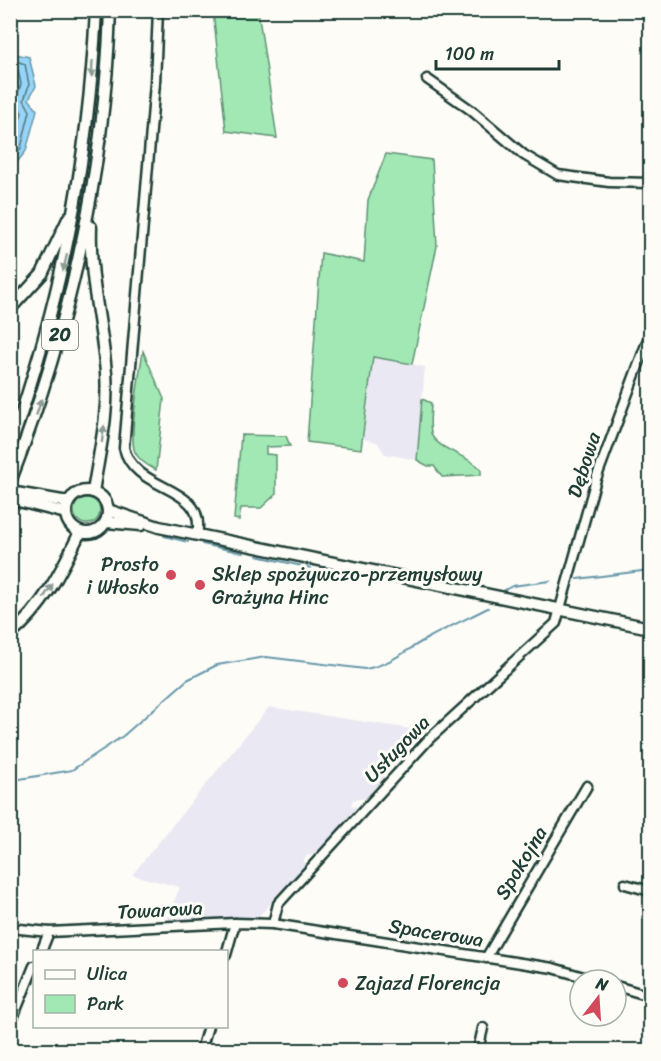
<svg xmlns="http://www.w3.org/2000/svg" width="661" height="1061" font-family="Sriracha,sans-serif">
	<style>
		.built { fill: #eae8f3 }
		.green { fill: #a2e8b4; stroke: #609274; stroke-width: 1.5 }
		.water { fill: #97d4f8; stroke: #6798aa; stroke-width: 1.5 }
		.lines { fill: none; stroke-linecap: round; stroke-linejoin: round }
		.shore { stroke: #4f7982; stroke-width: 1.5 }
		.stream { stroke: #6798aa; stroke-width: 2 }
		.minor-casing { stroke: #1f3d34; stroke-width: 13 }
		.major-casing { stroke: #1f3d34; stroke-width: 15 }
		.minor { stroke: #fdfcf7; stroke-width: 8 }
		.major { stroke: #fdfcf7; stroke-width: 10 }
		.oneway { fill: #8e9c96 }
		.poi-dot { fill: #d1495b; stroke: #fdfcf7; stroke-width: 2 }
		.labels { text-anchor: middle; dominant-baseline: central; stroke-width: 6; stroke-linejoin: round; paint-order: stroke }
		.shield { fill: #fdfcf7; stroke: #62766e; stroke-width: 1.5 }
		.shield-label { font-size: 18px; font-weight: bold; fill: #1f3d34 }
		.street-label { font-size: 20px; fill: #1f3d34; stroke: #fdfcf7 }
		.poi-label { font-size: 20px; fill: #1f3d34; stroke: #fdfcf7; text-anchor: start }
	</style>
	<rect width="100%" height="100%" fill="#fdfcf7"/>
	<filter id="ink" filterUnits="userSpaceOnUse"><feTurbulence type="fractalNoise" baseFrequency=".0167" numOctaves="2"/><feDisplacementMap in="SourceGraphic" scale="12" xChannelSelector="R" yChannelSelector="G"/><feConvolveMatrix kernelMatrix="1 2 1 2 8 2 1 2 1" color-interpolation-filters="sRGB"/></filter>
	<g filter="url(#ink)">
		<g class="built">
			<polygon points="373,356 425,367 417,460 385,454 377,442 363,439"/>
			<polygon points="269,707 424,731 395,765 388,764 383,770 384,778 366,798 353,800 351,806 357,807 316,854 306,856 303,862 307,864 258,917 166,922 180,887 132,875"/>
		</g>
		<g class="green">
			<polygon points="213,11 258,11 277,138 226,131"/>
			<polygon points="386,154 432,160 437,246 412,364 373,357 361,449 307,442 321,253 364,262 368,200"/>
			<path d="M 143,351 L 164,399 L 156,470 C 148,466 139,461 135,452 C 128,437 140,371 143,351 Z"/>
			<path d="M 422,399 L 431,403 C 431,412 429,424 431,433 C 434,448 469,456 481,469 L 481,475 L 442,477 L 434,466 L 428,466 L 417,460 Z"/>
			<polygon points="241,435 286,436 290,446 266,447 266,454 276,455 276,494 261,508 241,508 239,520 234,519"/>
			<circle cx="87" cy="511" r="13"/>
		</g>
		<polygon class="water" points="11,53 29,57 36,86 29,99 37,110 26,151 11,170"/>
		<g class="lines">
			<g class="shore">
				<polyline points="10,59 25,64 29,85 24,100 30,111 21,148 10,161"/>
				<polyline points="10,66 18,70 21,84 16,100 22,113 10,149"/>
			</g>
			<g class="stream">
				<polyline points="164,536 188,542"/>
				<polyline points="202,544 243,553"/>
				<polyline points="257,556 311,568"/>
				<polyline points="577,579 650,570"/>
				<polyline points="503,591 512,586 550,581"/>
				<path d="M 20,779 L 72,770 L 123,736 L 187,680 L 217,665 L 266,657 L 365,669 C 390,665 406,650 428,638 C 448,627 468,618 488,608"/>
			</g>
			<defs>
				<g id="minor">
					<path d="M 158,10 L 155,83 L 124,448 C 135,494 208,483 197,535"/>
					<polyline points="427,79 471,110 524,155 558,175 609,182 650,183"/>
					<polyline points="625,884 650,891"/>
					<polyline points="273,924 278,904 429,739 556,623 596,479 650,334"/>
					<polyline points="10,928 49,932 235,923 273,924 553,968 594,980"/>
					<polyline points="41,952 49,932"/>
					<polyline points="226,955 235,923"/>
					<polyline points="486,958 587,786"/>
					<polyline points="616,986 650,996"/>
					<polyline points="10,1025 34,966"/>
					<polyline points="201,1050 208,1026"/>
					<polyline points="478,1050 483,1028"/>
				</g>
				<g id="major">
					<path d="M 91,227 C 89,280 102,323 106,373 C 109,414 99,453 93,492"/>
					<polyline points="10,309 42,274 69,217"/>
					<path d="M 10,447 C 61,299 88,168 96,10"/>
					<path d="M 10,482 C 69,330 105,173 110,10"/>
					<circle cx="87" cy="512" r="21"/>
					<polyline points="10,492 68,502"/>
					<polyline points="11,499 66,513"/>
					<polyline points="108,510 159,527 650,628"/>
					<polyline points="106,522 141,525"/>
					<path d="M 10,635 C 43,608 62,570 80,532"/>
				</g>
			</defs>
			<use href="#minor" class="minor-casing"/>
			<use href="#major" class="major-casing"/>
			<use href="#minor" class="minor"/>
			<use href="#major" class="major"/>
		</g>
		<defs><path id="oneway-solid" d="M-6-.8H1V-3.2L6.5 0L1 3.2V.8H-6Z" transform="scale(1.5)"/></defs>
		<g class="oneway">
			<use href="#oneway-solid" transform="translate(92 69) rotate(94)"/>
			<use href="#oneway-solid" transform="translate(65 263) rotate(103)"/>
			<use href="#oneway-solid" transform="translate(39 407) rotate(-72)"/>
			<use href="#oneway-solid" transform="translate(103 434) rotate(-82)"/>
			<use href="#oneway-solid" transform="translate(48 591) rotate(-56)"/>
		</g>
	</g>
	<g class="poi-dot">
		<circle cx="171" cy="575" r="6"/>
		<circle cx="200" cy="585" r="6"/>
		<circle cx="343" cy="983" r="6"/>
	</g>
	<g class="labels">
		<rect class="shield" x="42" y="320" width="36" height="30" rx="4.5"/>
		<g class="shield-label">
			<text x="60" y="335">20</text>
		</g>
		<g class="street-label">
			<text transform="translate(584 465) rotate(-72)">Dębowa</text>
			<text transform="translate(397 749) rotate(-46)">Usługowa</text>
			<text transform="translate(521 863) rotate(-59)">Spokojna</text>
			<text transform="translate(160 910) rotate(-3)">Towarowa</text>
			<text transform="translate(436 933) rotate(9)">Spacerowa</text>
		</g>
		<g class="poi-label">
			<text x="159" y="564" text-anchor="end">Prosto<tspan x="159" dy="23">i Włosko</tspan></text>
			<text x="212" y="574">Sklep spożywczo-przemysłowy<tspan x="212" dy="23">Grażyna Hinc</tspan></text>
			<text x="355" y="983">Zajazd Florencja</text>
		</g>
	</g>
	<rect width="661" height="1061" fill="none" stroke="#fdfcf7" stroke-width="36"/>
	<rect x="18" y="18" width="625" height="1025" fill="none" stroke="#1f3d34" stroke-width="2" filter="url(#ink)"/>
	<rect x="33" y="950" width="195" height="78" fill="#fdfcf7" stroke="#a4b0a9" stroke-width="1.5"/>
	<rect x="45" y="970" width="30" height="9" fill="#fdfcf7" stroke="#a4b0a9" stroke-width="1.5"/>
	<text x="87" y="980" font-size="18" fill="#1f3d34">Ulica</text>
	<rect x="45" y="995" width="30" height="18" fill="#a2e8b4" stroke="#a4b0a9" stroke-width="1.5"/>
	<text x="87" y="1010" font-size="18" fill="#1f3d34">Park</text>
	<g transform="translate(598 998) rotate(17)"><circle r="28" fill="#fdfcf7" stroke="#a4b0a9" stroke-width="1.5"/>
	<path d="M0-4.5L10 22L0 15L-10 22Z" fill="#d1495b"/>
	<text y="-9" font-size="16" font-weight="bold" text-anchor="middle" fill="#1f3d34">N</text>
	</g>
	<path d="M436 60v9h123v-9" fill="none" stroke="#1f3d34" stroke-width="3"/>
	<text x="445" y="60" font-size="18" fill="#1f3d34" stroke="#fdfcf7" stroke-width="4.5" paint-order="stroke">100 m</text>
</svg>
